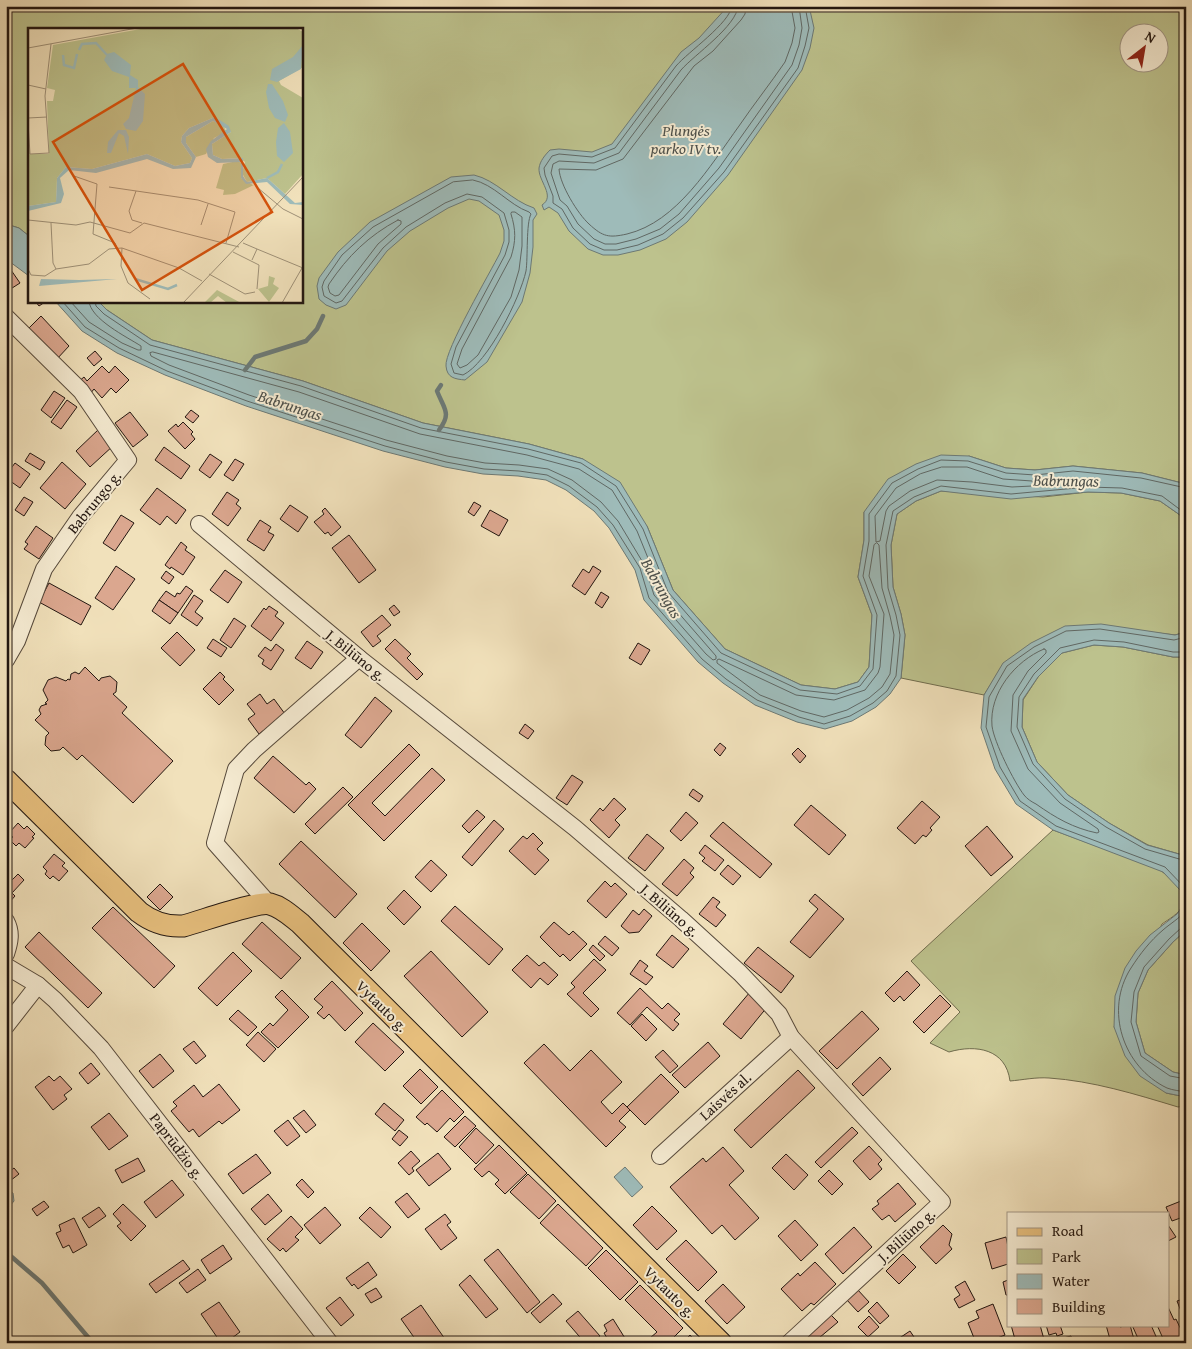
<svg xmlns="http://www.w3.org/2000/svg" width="1192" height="1349" font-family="'Gentium Book Plus',serif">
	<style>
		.green { fill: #bdc28d; stroke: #706c4e; fill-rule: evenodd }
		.water { fill: #9ebbb9; stroke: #6c7975 }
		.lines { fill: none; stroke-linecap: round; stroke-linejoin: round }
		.shore { stroke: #606864; stroke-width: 1 }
		.stream { stroke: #6c7975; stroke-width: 4.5 }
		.building { fill: #dba78f; stroke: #221610 }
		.minor-casing { stroke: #56493b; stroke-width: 18 }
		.major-casing { stroke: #221610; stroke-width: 23 }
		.minor { stroke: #f6ecd3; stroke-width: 16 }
		.major { stroke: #e8c07e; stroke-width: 21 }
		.labels { text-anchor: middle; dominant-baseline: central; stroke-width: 4; stroke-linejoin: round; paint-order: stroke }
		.street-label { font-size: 15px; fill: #221610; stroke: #f6ecd3 }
		.water-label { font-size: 16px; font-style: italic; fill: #4d504b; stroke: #f6ecd3 }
		.inset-river { fill: none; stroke: #9ebbb9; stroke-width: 2.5 }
		.inset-road { fill: none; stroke: #9e9077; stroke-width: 1 }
		.view { fill: #d4520c; fill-opacity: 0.15; stroke: #d4520c; stroke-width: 2.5 }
		.inset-edge { fill: none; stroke: #221610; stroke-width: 2.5 }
	</style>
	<rect width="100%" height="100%" fill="#f1e1bb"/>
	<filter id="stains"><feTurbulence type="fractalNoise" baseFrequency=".004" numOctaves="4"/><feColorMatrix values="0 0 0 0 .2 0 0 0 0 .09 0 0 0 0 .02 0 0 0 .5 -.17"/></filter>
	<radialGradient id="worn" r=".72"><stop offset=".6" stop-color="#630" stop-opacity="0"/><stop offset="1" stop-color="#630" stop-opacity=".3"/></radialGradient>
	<g class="green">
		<path d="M 6,6 L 1186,6 L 1186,484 L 1142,473 L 1073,466 L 1035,470 L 1006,468 L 969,456 L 864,512 L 864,540 L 858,577 L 872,615 L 869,667 L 858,682 L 835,689 L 801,685 L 725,649 L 673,590 L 647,526 L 583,459 L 529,444 L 423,423 L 303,381 L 152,340 L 107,310 L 98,301 L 301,301 L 301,29 L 29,29 L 29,236 L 19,228 L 6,224 ZM 1130,32 L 1160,32 L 1160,62 L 1130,62 Z"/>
		<polygon points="941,491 1043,497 1088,492 1121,493 1160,501 1180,515 1186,525 1186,632 1175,635 1141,631 1004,663 984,695 901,678 905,635 901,614 893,587 891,545 897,514 916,501"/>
		<polygon points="1094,645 1123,647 1173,657 1186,657 1186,856 1148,845 1109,823 1068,795 1037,762 1022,727 1023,700 1038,677 1062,653"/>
		<path d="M 1053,830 L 1156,868 C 1166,873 1189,892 1183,905 C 1179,914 1169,919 1162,924 L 1114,1027 L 1166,1093 L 1186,1097 L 1186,1106 L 1178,1107 C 1135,1094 1093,1081 1049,1078 C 1036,1077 1022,1080 1010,1081 C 1006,1049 976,1044 949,1052 L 930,1043 L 960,1012 L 911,961 Z"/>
		<polygon points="1186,930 1186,1075 1173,1072 1145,1053 1136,1022 1138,993 1148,970 1173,942"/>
	</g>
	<g class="water">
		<path d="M 728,6 L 809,6 L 814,28 L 810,48 L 802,70 L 728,175 L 687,222 L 666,239 L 640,250 L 618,255 L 603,255 L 588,249 L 569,231 L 558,213 L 549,207 L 544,210 L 542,205 C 556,196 538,181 539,168 C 540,161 545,155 550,150 L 559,149 L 592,152 L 612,144 L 681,52 L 699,38 Z"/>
		<path d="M 474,175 C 496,180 512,201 534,208 L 537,214 L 533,220 L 533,247 L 530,273 L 522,302 L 487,362 L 465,380 C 455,379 447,378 446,366 C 444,351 491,271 500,253 L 504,241 L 504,230 L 499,215 L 479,201 L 469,199 L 448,208 L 410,231 L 387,251 L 346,305 L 336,309 L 326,305 L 319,299 L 317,286 L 319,278 L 338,252 L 370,222 L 451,177 Z"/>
		<polygon points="6,224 19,228 29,236 29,276 6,259"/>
		<polygon points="55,301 98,301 107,310 152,340 303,381 423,423 529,444 583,459 620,482 647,526 673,590 725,649 801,685 835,689 858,682 869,667 872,615 858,577 864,540 864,512 888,479 916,464 941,455 969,456 1006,468 1035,470 1073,466 1142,473 1186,484 1186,525 1180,515 1160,501 1121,493 1088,492 1011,499 941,491 916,501 897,514 891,545 893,587 901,614 905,635 901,678 890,694 876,707 852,721 825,729 797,722 755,705 723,683 698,662 644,600 635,570 609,528 594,511 566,490 546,480 518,476 483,474 445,467 383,451 246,406 165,375 117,353 82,331"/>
		<polygon points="1101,624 1175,635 1186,632 1186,657 1173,657 1123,647 1094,645 1062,653 1038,677 1023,699 1022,727 1037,762 1068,795 1109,823 1147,845 1186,856 1186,930 1173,942 1148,970 1138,993 1136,1022 1145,1053 1173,1072 1186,1075 1186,1097 1166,1093 1140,1076 1125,1056 1114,1027 1115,996 1125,968 1136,951 1150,935 1177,914 1184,904 1184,897 1181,891 1163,872 1053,830 1016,804 995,769 981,728 984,695 1003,663 1031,643 1065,626"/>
		<polygon points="625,1167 643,1187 632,1197 614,1177"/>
		<polygon points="6,1189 13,1193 14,1201 6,1211"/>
	</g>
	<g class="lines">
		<g class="shore">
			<path d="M 732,6 C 730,23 688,52 676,66 L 615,148 L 592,157 L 559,154 L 552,156 L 544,168 L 545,175 L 553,196 L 553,203 L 562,209 L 573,228 L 590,244 L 604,250 L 617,250 L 638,245 L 663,234 L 683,218 L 724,172 L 798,68 L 805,46 L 809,28 L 805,6"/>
			<path d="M 738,6 C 737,26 694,55 681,70 L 619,153 L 594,163 L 559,161 L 553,164 L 551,173 L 560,200 L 567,206 L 578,224 L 594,239 L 605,244 L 616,244 L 636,239 L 660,229 L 679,214 L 719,168 L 792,65 L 799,45 L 802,28 L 799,6"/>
			<path d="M 746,6 L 745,14 L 741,20 L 713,51 L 694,66 L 623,159 L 596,170 L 559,169 C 560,185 578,214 589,224 C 603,237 609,238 627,234 C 677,222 710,166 739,126 C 754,104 770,84 785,62 L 792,43 L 795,28 L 791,6"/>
			<path d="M 473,180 C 494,184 509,205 529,212 L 531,214 C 526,223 528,258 526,271 C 520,298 488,363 463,375 L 454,373 L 451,364 L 456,347 L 505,255 L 509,242 L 509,230 L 504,213 L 482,197 L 467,194 L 445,203 L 406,227 L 383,248 L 342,301 L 336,303 L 324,296 L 322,287 L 324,281 L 342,255 L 373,227 L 453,182 Z"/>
			<path d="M 512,212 L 515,212 L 522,217 L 522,246 L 519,270 L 511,297 L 478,355 L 467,365 L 460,368 L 457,364 L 462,349 L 511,257 C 516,241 516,230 511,214 Z"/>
			<path d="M 398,220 L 401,221 L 401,224 L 378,244 L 339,295 L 335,296 L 330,293 L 328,287 L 329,284 C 348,256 368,236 398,220 Z"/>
			<polyline points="62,301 85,327 119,348 167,371 247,401 385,446 446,462 484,469 519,471 547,475 569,486 597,507 613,525 640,568 649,598 702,659 726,679 757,700 799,717 824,724 850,716 873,703 887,691 896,676 900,635 896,615 888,588 886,545 893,511 914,497 941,486 1011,494 1088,487 1122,488 1162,496 1186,514"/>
			<path d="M 70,301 L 89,322 L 122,343 L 138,350 L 141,350 L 141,346 C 127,337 90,319 89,301"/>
			<polyline points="95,301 96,306 104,314 150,345 301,386 421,428 528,449 581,463 616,486 643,529 668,592 721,653 800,690 837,694 860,686 873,669 877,615 863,576 869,541 869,514 892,483 918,469 941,460 968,461 1006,473 1035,475 1073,471 1141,478 1186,488"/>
			<polygon points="153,352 299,392 420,434 527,455 579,469 612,490 637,531 663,595 716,656 716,659 713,660 706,654 654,595 645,566 618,521 601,502 572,480 548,469 519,465 485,463 447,456 386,440 249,395 169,365 151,356 150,353"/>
			<polygon points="942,467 967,467 1003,479 1032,481 1034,484 1032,486 1012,487 972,482 937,480 910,491 889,506 886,511 880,541 876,542 875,516 896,488 920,474"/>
			<polygon points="877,543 879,545 882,588 890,616 894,635 892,655 890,674 882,687 869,698 847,710 824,717 801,711 760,695 717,663 717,660 719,659 796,695 834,700 865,690 878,673 880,667 884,614 869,576 874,545"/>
			<polyline points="1186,637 1174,640 1100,629 1066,631 1034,647 1007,666 989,697 986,727 1000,767 1020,801 1056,826 1165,867 1186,889"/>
			<path d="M 1044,649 L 1046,650 L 1046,653 L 1028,671 L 1013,695 L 1011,731 L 1028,769 L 1060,803 L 1098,829 L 1099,832 L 1097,833 C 1073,828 1056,818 1036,804 C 1032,802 1027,799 1024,795 C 1014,782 994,742 992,726 C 989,693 1015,661 1044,649 Z"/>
			<polyline points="1186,652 1173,652 1124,642 1094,640 1060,648 1034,674 1019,697 1017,727 1033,764 1065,799 1106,827 1145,849 1186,861"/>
			<path d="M 1186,910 C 1179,919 1171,923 1163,930 C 1150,941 1140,954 1131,968 C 1104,1010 1123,1067 1167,1088 C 1172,1090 1180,1091 1186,1092"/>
			<polyline points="1186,927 1181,928 1169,939 1144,967 1134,992 1131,1022 1141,1056 1170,1076 1186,1079"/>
		</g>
		<g class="stream">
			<polyline points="245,370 255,357 306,341 317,329 323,316"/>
			<path d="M 439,430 C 452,413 444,409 437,391 L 441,385"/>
			<polyline points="6,1252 42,1283 93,1343"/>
		</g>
	</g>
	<g class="building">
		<polygon points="11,270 20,283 9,290 11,292 6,295 6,273"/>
		<polygon points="35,301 45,301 45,302 39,306"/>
		<polygon points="41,316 69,346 56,360 27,330"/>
		<polygon points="95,351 102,359 94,366 87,358"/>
		<polygon points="102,366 109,373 115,366 129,380 116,393 111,388 102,398 94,389 90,394 78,382 84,377 87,381"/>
		<polygon points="54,391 65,398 51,418 41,410"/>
		<polygon points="67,400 77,407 61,429 51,422"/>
		<polygon points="191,410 199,416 193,423 185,417"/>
		<polygon points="130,412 148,435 133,447 115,423"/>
		<polygon points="183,422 193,432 191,434 195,439 185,449 168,431 176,424 178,427"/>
		<polygon points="99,429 114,445 90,467 76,451"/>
		<polygon points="164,447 190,466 181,479 155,460"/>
		<polygon points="30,453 45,462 40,470 25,461"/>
		<polygon points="210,454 222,462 210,478 199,470"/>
		<polygon points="235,459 244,464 233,481 224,475"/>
		<polygon points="62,462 86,484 65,509 40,488"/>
		<polygon points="15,463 30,474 20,488 6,478 6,475"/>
		<polygon points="157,488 186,510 176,524 167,516 160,525 140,510"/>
		<polygon points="227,492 239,500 236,504 241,508 228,526 212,514"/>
		<polygon points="24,497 33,502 24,516 15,510"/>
		<polygon points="474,502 481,506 474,516 468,512"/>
		<polygon points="290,505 308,517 298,532 280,519"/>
		<polygon points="325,508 341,527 331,536 328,532 325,534 314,522 324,514 322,511"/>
		<polygon points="490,510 508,520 499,536 481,526"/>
		<polygon points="121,515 134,523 115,551 103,543"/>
		<polygon points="260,520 271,527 268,532 274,535 264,551 247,540"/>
		<polygon points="36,526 53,538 39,559 24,549 28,544 25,542"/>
		<polygon points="349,535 376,570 359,583 332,548"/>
		<polygon points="181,542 187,547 185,550 195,557 183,575 171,567 170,569 165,565"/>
		<polygon points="116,566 135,579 113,610 95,598"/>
		<polygon points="593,566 601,571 585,595 572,586 583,569 589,573"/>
		<polygon points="225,570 242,582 228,603 210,590"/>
		<polygon points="166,571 174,577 169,584 161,578"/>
		<polygon points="49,583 91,606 81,625 39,602"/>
		<polygon points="186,586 193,591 178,613 159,600 166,591 175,597 177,593 180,594"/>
		<polygon points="601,592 609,597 602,608 595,603"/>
		<polygon points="194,595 203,601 195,612 203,618 197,626 181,615"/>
		<polygon points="159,600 178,613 170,624 152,611"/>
		<polygon points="394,605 400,612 394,616 389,609"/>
		<polygon points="269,606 278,612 275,616 284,623 271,641 251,626 264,608 266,610"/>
		<polygon points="382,615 391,625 377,636 381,641 373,647 361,632"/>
		<polygon points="234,618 246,626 231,648 220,640"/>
		<polygon points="177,632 195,650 180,666 161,648"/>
		<polygon points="213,639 227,648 221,657 207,648"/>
		<polygon points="395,639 411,654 407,658 423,674 417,680 385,649"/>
		<polygon points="307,641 323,652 311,669 295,658"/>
		<polygon points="638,643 650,650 641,665 629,658"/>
		<polygon points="276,644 284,650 271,670 262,664 264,660 258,656 265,647 271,651"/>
		<polygon points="85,667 99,681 101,678 110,676 117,682 116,692 113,694 127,707 122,713 173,761 133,803 82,755 77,760 63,747 60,750 51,751 45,745 46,736 49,733 35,720 41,714 39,710 41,706 47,704 45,703 48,700 43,690 48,680 56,677 66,681 68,679 70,680 71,674 75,672 79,674"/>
		<polygon points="220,672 225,677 223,679 234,690 219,705 203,689"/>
		<polygon points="260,694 267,704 274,699 285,714 259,734 248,719 255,714 247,704"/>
		<polygon points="375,697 392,711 361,748 345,735"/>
		<polygon points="525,724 534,731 528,739 519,733"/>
		<polygon points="720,743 726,748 720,756 714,750"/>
		<polygon points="409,744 420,755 372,803 385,816 432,768 445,780 384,841 348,805"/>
		<polygon points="798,748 806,756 800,763 792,754"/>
		<polygon points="273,756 306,785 309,782 316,789 294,813 254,778"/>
		<polygon points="572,775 583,782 567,805 556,798"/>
		<polygon points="343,787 353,797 315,834 305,824"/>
		<polygon points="693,789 703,796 699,802 689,795"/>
		<polygon points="614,798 626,809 615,820 620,825 609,838 590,820 600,808 603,811"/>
		<polygon points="922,801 940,817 930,828 932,830 926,837 923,835 915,844 897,828"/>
		<polygon points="6,802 12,808 6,813"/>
		<polygon points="811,805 846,835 829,855 794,825"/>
		<polygon points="477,810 485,817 469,833 462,826"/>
		<polygon points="686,812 698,823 681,841 670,831"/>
		<polygon points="494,820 504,829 472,866 462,857"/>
		<polygon points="723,822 772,864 760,878 710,836"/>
		<polygon points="18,823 24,829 27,826 35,834 32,837 34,838 25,848 19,843 16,846 10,840 13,837 9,833"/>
		<polygon points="987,826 1013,857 991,876 965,846"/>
		<polygon points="533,833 543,843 537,849 549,860 535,875 509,851 523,836 527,839"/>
		<polygon points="647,834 664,848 645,871 628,858"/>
		<polygon points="301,841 357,894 335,918 279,864"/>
		<polygon points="705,845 724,860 715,871 702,861 705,858 699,853"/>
		<polygon points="54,854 65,863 62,866 68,871 59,881 53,876 50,879 45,874 47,871 43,867"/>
		<polygon points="684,859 694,868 690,873 694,877 677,896 662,884"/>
		<polygon points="431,860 447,875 431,892 415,877"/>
		<polygon points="728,865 741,876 733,885 720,874"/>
		<polygon points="18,874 24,880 12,893 15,896 7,905 6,886"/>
		<polygon points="605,881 611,887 615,883 627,894 606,918 587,901"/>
		<polygon points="160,884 173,897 160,910 147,897"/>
		<polygon points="404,890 421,907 404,925 387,908"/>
		<polygon points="815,894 844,919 810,958 790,942 818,909 809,901"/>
		<polygon points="713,897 720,902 716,907 726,915 716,927 699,914"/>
		<polygon points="455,906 503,949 489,965 441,921"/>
		<polygon points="113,907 175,966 154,988 92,928"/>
		<polygon points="644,909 652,916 639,932 629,933 621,926 633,910 639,915"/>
		<polygon points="262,922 301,958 281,979 242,944"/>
		<polygon points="554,922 569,935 573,931 587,944 570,961 563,954 560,957 540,937"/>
		<polygon points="362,923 390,951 371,971 343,943"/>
		<polygon points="39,932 102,993 88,1008 25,947"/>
		<polygon points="672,935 689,949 673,968 656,955"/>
		<polygon points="605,936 619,948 612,956 598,944"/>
		<polygon points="593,945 605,956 600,961 589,950"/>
		<polygon points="758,947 794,976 781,993 744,963"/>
		<polygon points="431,951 488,1012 462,1037 404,976"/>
		<polygon points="233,952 252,971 217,1006 198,988"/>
		<polygon points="527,955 539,966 544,962 558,975 548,985 540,978 531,988 512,970"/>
		<polygon points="594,959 606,970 583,993 599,1009 591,1017 567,994 575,987 571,983"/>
		<polygon points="640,960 648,966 644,971 653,977 646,985 630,974"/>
		<polygon points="907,971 920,985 904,1001 900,996 894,1002 885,993"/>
		<polygon points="332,981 363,1013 345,1031 329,1014 324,1019 317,1013 323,1007 314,999"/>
		<polygon points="640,988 662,1009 668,1003 680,1014 674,1020 679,1024 673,1031 647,1007 630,1025 617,1013"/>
		<polygon points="282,990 309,1017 278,1048 261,1032 270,1023 273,1026 288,1010 275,997"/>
		<polygon points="750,992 768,1006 741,1039 723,1024"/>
		<polygon points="940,995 951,1006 924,1033 913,1022"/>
		<polygon points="238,1010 257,1027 248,1036 229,1019"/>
		<polygon points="862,1011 879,1029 837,1069 819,1051"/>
		<polygon points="642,1014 657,1029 646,1041 631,1026"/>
		<polygon points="373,1023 404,1052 385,1071 355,1042"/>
		<polygon points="258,1032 276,1049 264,1062 246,1045"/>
		<polygon points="194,1041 206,1056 196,1064 183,1049"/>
		<polygon points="708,1042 720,1056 685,1088 672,1075"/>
		<polygon points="544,1044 570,1071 591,1050 622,1082 601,1102 612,1114 623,1103 630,1110 619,1121 626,1127 606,1147 524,1063"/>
		<polygon points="663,1050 678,1066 670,1073 655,1057"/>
		<polygon points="160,1054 174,1071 153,1088 139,1071"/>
		<polygon points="880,1057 891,1069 863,1096 852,1084"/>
		<polygon points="91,1063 100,1074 88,1084 79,1073"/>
		<polygon points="420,1069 438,1087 421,1104 403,1086"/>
		<polygon points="798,1070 815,1088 751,1148 734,1130"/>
		<polygon points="661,1074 679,1092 645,1125 627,1107"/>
		<polygon points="49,1076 54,1081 60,1076 72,1089 64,1095 67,1099 53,1110 35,1087"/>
		<polygon points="219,1084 240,1110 222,1124 219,1121 199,1137 193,1129 189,1132 171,1111 177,1106 173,1102 194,1085 203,1097"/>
		<polygon points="442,1090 464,1112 454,1122 450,1118 437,1132 427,1123 425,1125 416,1117"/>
		<polygon points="384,1103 404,1120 395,1131 375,1114"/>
		<polygon points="304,1110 316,1125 306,1133 293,1118"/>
		<polygon points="109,1113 128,1136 109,1150 91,1127"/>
		<polygon points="465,1116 476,1126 455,1147 444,1137"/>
		<polygon points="288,1120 300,1136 287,1146 274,1131"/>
		<polygon points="852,1127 858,1133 821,1168 815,1162"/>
		<polygon points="476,1128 494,1145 476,1164 459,1147"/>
		<polygon points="399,1130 408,1137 400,1146 392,1139"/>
		<polygon points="499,1145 527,1173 505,1194 495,1184 499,1180 489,1171 482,1177 474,1169"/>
		<polygon points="869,1146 882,1160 878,1164 882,1169 870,1180 853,1161"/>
		<polygon points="723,1147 744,1171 729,1185 759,1218 735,1240 722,1225 712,1234 670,1187 703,1158 706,1162"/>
		<polygon points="411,1151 420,1161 412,1168 414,1171 409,1175 398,1163"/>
		<polygon points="438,1153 451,1169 429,1186 416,1170"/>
		<polygon points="256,1154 271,1173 243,1194 228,1174"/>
		<polygon points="786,1154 808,1175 794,1190 772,1168"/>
		<polygon points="138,1158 145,1171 122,1183 115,1170"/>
		<polygon points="14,1168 19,1174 6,1184 6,1174"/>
		<polygon points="829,1170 843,1184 832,1195 818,1181"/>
		<polygon points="528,1174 556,1201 539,1219 510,1192"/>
		<polygon points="302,1179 314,1192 308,1198 296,1185"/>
		<polygon points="172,1180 184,1195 156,1218 144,1202"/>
		<polygon points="898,1183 916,1204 895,1222 889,1215 882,1220 872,1209 879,1204 877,1201"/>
		<polygon points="407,1193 420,1209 408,1218 395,1202"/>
		<polygon points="268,1194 282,1211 265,1225 251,1209"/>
		<polygon points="1186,1199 1186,1216 1172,1221 1166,1207"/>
		<polygon points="44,1201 49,1207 37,1216 32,1209"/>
		<polygon points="123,1204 146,1226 131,1241 117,1226 121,1223 113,1214"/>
		<polygon points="558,1204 603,1248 586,1266 540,1223"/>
		<polygon points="652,1206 677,1231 657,1250 633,1225"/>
		<polygon points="99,1207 106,1216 89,1228 82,1218"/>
		<polygon points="325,1207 341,1225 320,1244 304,1225"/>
		<polygon points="370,1207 391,1227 381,1238 359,1218"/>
		<polygon points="445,1214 451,1222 447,1225 457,1238 441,1250 425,1229"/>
		<polygon points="291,1216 303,1229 295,1237 299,1240 286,1252 283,1248 280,1251 267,1239"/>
		<polygon points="74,1218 87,1245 73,1253 69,1245 63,1248 56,1233 61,1231 59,1225"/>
		<polygon points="795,1220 818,1245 801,1261 778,1236"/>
		<polygon points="943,1225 952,1234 949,1245 952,1249 936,1264 920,1247"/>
		<polygon points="1168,1225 1176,1237 1168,1241"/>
		<polygon points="854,1227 872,1247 843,1274 825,1254"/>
		<polygon points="1006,1237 1008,1247 1008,1264 992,1269 985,1243"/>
		<polygon points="686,1240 717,1272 698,1291 666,1259"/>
		<polygon points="223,1245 232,1259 210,1274 201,1260"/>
		<polygon points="498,1249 540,1302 527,1313 484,1260"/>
		<polygon points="606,1250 638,1282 620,1300 588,1268"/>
		<polygon points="903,1254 916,1267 899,1284 886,1271"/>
		<polygon points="183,1260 190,1269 156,1293 149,1284"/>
		<polygon points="368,1262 377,1275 358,1289 354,1284 352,1286 346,1278"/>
		<polygon points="815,1262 836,1284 814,1305 811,1303 802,1311 781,1289 798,1273 800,1276"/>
		<polygon points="198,1269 206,1280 187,1293 179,1283"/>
		<polygon points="470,1275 498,1309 486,1318 459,1285"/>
		<polygon points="1008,1280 1008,1295 1006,1295 1003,1282"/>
		<polygon points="965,1281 975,1300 959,1308 954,1299 960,1295 955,1287"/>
		<polygon points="723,1284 745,1307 727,1324 705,1301"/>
		<polygon points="640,1285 683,1328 668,1343 655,1343 650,1338 657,1332 625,1300"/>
		<polygon points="376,1288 382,1297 371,1303 365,1294"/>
		<polygon points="857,1289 869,1302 858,1312 846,1299"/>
		<polygon points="553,1294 562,1304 540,1323 531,1313"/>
		<polygon points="340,1297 354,1315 341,1326 326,1308"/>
		<polygon points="1186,1298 1186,1324 1177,1301"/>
		<polygon points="219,1302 240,1332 232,1338 235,1343 221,1343 201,1314"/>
		<polygon points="877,1302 889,1316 880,1324 868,1311"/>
		<polygon points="993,1304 1005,1335 985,1343 976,1343 968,1323 979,1318 976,1311"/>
		<polygon points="421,1305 445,1339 439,1343 418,1343 401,1319"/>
		<polygon points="1168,1307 1174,1320 1176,1319 1184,1336 1165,1343 1157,1325 1168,1325"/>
		<polygon points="578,1311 600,1336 592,1343 585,1343 566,1321"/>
		<polygon points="830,1314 838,1322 813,1343 807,1335"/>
		<polygon points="869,1316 879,1327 868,1337 858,1327"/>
		<polygon points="613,1319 628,1343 610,1343 604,1333 607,1331 604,1325"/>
		<polygon points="1011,1325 1040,1325 1045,1343 1016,1343"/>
		<polygon points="1046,1325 1060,1325 1063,1334 1057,1336 1056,1333 1049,1335"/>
		<polygon points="1106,1325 1119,1325 1120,1327 1130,1325 1135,1343 1111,1343"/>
		<polygon points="1132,1325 1151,1325 1158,1341 1140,1343"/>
		<polygon points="910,1331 918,1343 892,1343"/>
		<polygon points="690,1335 697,1343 682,1343"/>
		<polygon points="1071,1336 1073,1343 1057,1343 1056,1340"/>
	</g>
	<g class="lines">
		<defs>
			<g id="minor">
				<polyline points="6,317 81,391 128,460 80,517 44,569 17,641 6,660"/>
				<polyline points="199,524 359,658 575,828 681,919 740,973 779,1014 791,1037 942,1202 789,1343"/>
				<polyline points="269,904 215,843 236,769 254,750 359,658"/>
				<path d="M 6,921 C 12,932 10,942 6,954"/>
				<polyline points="6,966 38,985 55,1000 101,1048 330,1343"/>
				<polyline points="6,1026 38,985"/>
				<polyline points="660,1156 791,1037"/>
			</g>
			<path id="major" d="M 6,780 L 139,912 C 152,922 166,927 183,926 C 199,922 258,901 270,904 C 282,907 291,916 300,923 L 721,1343"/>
		</defs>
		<use href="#minor" class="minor-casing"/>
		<use href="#major" class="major-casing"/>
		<use href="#minor" class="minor"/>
		<use href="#major" class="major"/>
	</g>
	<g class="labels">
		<g class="street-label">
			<text transform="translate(94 502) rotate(-51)">Babrungo g.</text>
			<text transform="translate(356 655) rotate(39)">J. Biliūno g.</text>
			<text transform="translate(670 910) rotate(41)">J. Biliūno g.</text>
			<text transform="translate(382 1006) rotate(45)">Vytauto g.</text>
			<text transform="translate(725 1096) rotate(-42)">Laisvės al.</text>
			<text transform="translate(177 1146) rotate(53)">Paprūdžio g.</text>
			<text transform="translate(906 1235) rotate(-42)">J. Biliūno g.</text>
			<text transform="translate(670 1292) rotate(45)">Vytauto g.</text>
		</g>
		<g class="water-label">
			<text x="686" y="130">Plungės<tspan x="686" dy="18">parko IV tv.</tspan></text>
			<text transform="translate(290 405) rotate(18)">Babrungas</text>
			<text transform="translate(1066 480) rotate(1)">Babrungas</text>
			<text transform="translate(662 588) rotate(61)">Babrungas</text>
		</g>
	</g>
	<g transform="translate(28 28)">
		<rect width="275" height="275" fill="#f1e1bb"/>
		<path d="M 118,0 L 268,0 L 275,4 L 275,39 L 251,53 L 253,57 L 275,70 L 275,146 L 257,166 L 239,150 L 219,154 L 214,145 L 217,134 L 211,130 L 194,131 L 185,127 L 184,116 L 203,104 L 187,89 L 161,100 L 154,108 L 153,114 L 164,130 L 162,135 L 147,138 L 119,126 L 64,141 L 38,139 L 29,150 L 28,174 L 0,178 L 0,95 L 2,126 L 21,126 L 19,73 L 25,73 L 27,62 L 19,60 L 25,17 ZM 185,93 L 196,98 L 198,104 L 186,110 L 178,126 L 168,129 L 158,115 L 158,109 ZM 209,133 L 214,135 L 213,150 L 225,157 L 230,155 L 207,166 L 195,167 L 196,162 L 188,160 L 195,136 ZM 241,248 L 247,250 L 245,256 L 251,260 L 241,274 L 230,261 L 240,258 ZM 189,262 L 213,275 L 199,275 L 190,268 L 182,275 L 176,275 Z" fill="#bdc28d"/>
		<path d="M 275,17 L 273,41 L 249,54 L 242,52 L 244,41 L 265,29 ZM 86,24 L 103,37 L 102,47 L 110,52 L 110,59 L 117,66 L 115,93 L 108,103 L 98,101 L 95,96 L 101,90 L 108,60 L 101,60 L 101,49 L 84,43 L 76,32 L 79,26 ZM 240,56 L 244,56 L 255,73 L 260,87 L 257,94 L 247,90 L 241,80 L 238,64 ZM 187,89 L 201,98 L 203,104 L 184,116 L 185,127 L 194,131 L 215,130 L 215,148 L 219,154 L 239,150 L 267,175 L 275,174 L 275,177 L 262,176 L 239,154 L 218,156 L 213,150 L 213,134 L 189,135 L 180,129 L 178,121 L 183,113 L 199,101 L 185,93 L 158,109 L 158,115 L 168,129 L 163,140 L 145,141 L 119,131 L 68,145 L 41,142 L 32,150 L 36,166 L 33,175 L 0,183 L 0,178 L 28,174 L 29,150 L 38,139 L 64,141 L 119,126 L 147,138 L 162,135 L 164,130 L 153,114 L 154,108 L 161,100 ZM 256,95 L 262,104 L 265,125 L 256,134 L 249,128 L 248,114 L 250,100 ZM 90,102 L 98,102 L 101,109 L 100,126 L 96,108 L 91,105 L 83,125 L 79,125 L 80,114 ZM 13,251 L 51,252 L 89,251 L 11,258 Z" fill="#9ebbb9"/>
		<path class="inset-river" d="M 51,22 L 54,16 L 68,15 L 79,27M 35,27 L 36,37 L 46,40 L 49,26M 239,150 L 250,144 L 254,136M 107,251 L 140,261 L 149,257"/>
		<path class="inset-road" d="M 0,20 L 109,0M 0,57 L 18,61M 0,90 L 19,89M 0,94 L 2,126 L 21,125 L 17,68 L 23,16M 46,148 L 69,156 L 65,206 L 87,215 L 89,220M 81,159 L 170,172 L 207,184 L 198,215M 230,160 L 255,181 L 275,191M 108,163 L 101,183 L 104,192 L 114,195M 0,192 L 48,197 L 62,194 L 102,205 L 116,195 L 211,219M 23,195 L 25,235 L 28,241 L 61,236 L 81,221 L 94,220 L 151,240 L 174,253M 173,197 L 180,176M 215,215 L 229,221 L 224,232M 94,220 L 93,238 L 100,255 L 122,271M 229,221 L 275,240M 205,224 L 231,237 L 229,261M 0,241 L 3,247 L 17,248 L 28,241M 181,246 L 217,266 L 227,264M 155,275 L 275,149M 254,275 L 274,240"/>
		<path class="view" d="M 155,36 L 244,184 L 114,262 L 25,114 Z"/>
		<rect width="275" height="275" class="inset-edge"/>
	</g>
	<rect width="1192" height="1349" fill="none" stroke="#f1e1bb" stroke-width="25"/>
	<rect x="8" y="8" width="1177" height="1334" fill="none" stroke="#221610" stroke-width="2.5"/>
	<rect x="12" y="12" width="1167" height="1324" fill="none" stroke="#221610"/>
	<rect x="1007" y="1212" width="162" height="115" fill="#f6ecd3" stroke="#a19685"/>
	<rect x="1017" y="1228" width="25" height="8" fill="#e8c07e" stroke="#a19685"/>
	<text x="1052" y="1236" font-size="15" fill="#221610">Road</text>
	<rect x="1017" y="1249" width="25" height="15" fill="#bdc28d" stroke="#a19685"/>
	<text x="1052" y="1262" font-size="15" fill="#221610">Park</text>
	<rect x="1017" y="1274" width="25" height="15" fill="#9ebbb9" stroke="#a19685"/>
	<text x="1052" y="1286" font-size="15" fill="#221610">Water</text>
	<rect x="1017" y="1299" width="25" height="15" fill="#dba78f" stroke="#a19685"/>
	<text x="1052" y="1312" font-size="15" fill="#221610">Building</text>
	<g transform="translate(1144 48) rotate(31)"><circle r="24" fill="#f6ecd3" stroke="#a19685"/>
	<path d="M0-4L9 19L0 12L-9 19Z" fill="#8f2418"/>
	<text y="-8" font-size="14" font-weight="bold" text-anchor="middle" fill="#221610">N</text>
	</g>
	<rect width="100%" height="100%" filter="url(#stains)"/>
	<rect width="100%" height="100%" fill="url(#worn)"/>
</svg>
